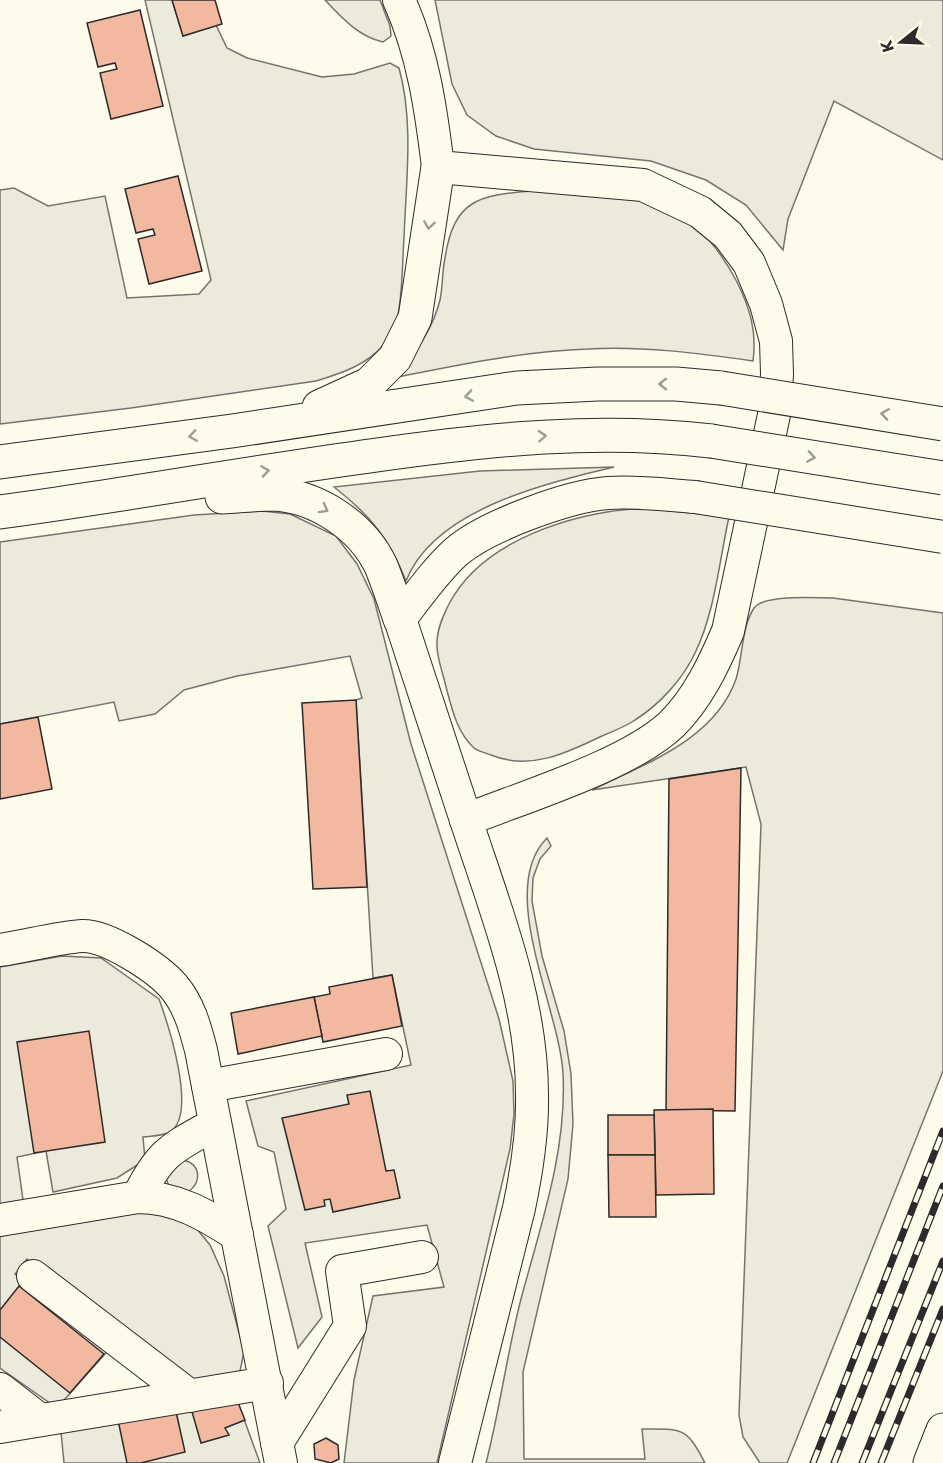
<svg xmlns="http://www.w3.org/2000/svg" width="943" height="1463" font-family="Jost,sans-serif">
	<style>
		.green { fill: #ecebdb; stroke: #74746e; stroke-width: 1.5 }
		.building { fill: #f2b8a0; stroke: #2b2b2b; stroke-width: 1.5 }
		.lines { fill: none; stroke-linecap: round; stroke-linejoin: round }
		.minor-casing { stroke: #2b2b2b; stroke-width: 34 }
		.major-casing { stroke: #2b2b2b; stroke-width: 35 }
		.highway-casing { stroke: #2b2b2b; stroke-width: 35 }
		.minor { stroke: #fdfbea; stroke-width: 32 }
		.major { stroke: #fdfbea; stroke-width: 33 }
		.highway { stroke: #fdfbea; stroke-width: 33 }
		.rail-casing { stroke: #2b2b2b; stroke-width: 7 }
		.rail { stroke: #fdfbea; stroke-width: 4.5; stroke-dasharray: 14; stroke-linecap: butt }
		.minor-bridge-casing { stroke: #2b2b2b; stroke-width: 34; stroke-linecap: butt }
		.highway-bridge-casing { stroke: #2b2b2b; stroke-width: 35; stroke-linecap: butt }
		.minor-bridge { stroke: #fdfbea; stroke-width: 32 }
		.highway-bridge { stroke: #fdfbea; stroke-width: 33 }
		.oneway { stroke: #9e9d94 }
	</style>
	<rect width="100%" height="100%" fill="#fdfbea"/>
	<g class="green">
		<path d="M 145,0 L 172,0 L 183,36 L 216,25 L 227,48 L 247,58 L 322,77 L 354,74 L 390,63 L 399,68 C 414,122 406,182 404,238 C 402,265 403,293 397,320 C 395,328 388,337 384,344 C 368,365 339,374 316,381 L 131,408 L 0,424 L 0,190 L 14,188 L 48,206 L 105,196 L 127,298 L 199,294 L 211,280 Z"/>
		<path d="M 325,0 L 380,0 L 390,26 L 391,36 L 383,42 C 358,36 342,18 325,0 Z"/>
		<polygon points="435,0 943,0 943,160 834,101 788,219 783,250 746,205 706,180 651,161 534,149 496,136 467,115 452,84"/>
		<path d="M 532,191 C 572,194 638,194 673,211 C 701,225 723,255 737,282 C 750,308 757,332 753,361 C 698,353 643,346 588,349 C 524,351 460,365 397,377 C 415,353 433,329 440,300 C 443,286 442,272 445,258 C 454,200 478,195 532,191 Z"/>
		<path d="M 614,467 C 547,483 434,509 406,581 C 389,538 370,515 334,487 L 480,471 Z"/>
		<path d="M 644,508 L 729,517 C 719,562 715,612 695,653 C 683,679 659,705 635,720 C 625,727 613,731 602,736 C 567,753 530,771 491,755 C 485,753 478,751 474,748 C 456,732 451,705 445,683 C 442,670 436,655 437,643 C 437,629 443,616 449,604 C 483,539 575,512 644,508 Z"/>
		<polygon points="262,511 290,514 336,536 357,564 374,599 411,744 499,1019 513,1081 514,1114 510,1149 437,1463 344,1463 354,1380 373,1296 444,1287 427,1225 305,1243 322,1317 298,1348 268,1226 286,1209 274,1152 258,1146 246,1101 411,1065 392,975 373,978 356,700 362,698 350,656 237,676 184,690 155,714 119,721 114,702 0,724 0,542 194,515"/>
		<path d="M 833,598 L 943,613 L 943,1071 L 787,1463 L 760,1463 L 743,1437 L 739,1415 L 761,824 L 746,767 L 592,790 C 644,764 715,740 736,679 C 743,657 741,628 754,608 C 764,594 816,598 833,598 Z"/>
		<path d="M 547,838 L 551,846 L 540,859 L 533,878 L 532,901 L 542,956 L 564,1031 L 571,1074 L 573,1124 L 568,1179 L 523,1372 L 524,1459 L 645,1459 L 642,1429 C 682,1429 686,1426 705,1463 L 486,1463 C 500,1409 507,1353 521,1299 C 541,1224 567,1151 563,1073 C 559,1007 496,889 547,838 Z"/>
		<path d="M 62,956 L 101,958 L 159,999 C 168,1024 198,1114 170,1132 C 163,1136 151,1136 143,1137 L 145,1160 L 117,1178 L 53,1192 L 46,1151 L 17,1157 L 24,1207 L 0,1211 L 0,967 Z"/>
		<path d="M 184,1160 C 201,1165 202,1182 188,1192 L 169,1186 L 165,1176 Z"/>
		<polygon points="147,1209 187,1217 210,1245 224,1276 244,1352 240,1371 233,1380 196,1384 27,1259 15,1274 111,1347 57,1408 0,1368 0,1232"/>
		<polygon points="237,1400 260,1463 64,1463 61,1432"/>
	</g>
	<g class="building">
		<polygon points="172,0 215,0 222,24 183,36"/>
		<polygon points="140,10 163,106 111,119 100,73 117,69 115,63 98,67 87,23"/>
		<polygon points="178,176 202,271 149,284 138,239 155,235 153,229 136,233 125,189"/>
		<polygon points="356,700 367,887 313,889 302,703"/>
		<polygon points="38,717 52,789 0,799 0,724"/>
		<polygon points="741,768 735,1111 666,1110 669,779"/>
		<polygon points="392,975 402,1026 323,1042 314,997 330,994 329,987"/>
		<polygon points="314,997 322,1036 238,1054 231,1013"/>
		<polygon points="89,1031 105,1142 34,1153 17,1042"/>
		<polygon points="370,1091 386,1171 394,1170 400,1198 333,1212 330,1199 324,1200 325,1206 305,1210 282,1118 349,1104 347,1095"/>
		<polygon points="713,1109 714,1194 656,1195 654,1110"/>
		<polygon points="608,1115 654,1115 655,1155 608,1155"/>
		<polygon points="608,1155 655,1155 656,1217 609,1217"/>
		<polygon points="19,1286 104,1354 70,1393 0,1337 0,1310"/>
		<polygon points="237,1400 245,1420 225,1428 229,1435 201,1443 190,1405"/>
		<polygon points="175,1407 185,1452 141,1463 127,1463 118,1420"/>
		<polygon points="326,1438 338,1445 339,1459 331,1463 315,1459 314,1444"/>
	</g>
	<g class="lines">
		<defs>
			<g id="minor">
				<path d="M 399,0 C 423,53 431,109 438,167 L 643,185 L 700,212 L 728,235 L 749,263 L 766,304 L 776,341 L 777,374 L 775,410 L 728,631 C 714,664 698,698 672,724 C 629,765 523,797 466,820 L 400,619 C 418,596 435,571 456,552 C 486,526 568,496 608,493 C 637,491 667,495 695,497"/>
				<path d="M 0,950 C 27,946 55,938 82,936 C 107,935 158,968 174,987 C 189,1005 195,1027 201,1050 L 281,1463"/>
				<polyline points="208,1086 386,1054"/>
				<path d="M 138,1197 C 161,1151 172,1148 215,1124"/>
				<path d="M 0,1220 L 138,1197 C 176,1197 206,1215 237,1235"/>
				<polyline points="33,1276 190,1396"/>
				<polyline points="0,1389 40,1420"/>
				<polyline points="0,1427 267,1383"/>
				<polyline points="277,1443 350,1326 342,1271 422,1257"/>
				<path d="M 455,1463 L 519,1208 C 527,1170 533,1133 532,1094 C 532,1000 495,908 466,820"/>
			</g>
			<polyline id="major" points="930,1463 943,1430"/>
			<g id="highway">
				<polyline points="319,407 369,384 395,358 415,318 438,167"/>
				<polyline points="0,462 232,431 517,388 598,384 676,384 721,388"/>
				<path d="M 222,497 C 239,496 257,494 273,494 C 317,496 362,526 381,566 C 388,583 394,601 400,619"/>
				<path d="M 0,512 C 126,495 251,472 377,455 C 489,439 599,428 711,441"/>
			</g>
		</defs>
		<use href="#minor" class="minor-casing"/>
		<use href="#major" class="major-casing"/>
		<use href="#highway" class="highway-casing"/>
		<use href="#minor" class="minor"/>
		<use href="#major" class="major"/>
		<use href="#highway" class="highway"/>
		<defs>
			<g id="rail">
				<polyline points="813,1463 943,1131"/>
				<polyline points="834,1463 943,1186"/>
				<polyline points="862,1463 943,1261"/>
				<polyline points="881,1463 943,1309"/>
			</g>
		</defs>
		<use href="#rail" class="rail-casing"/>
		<use href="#rail" class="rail"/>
		<defs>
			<polyline id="minor-bridge" points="695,497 943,537"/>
			<g id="highway-bridge">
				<polyline points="721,388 943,424"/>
				<polyline points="711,441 943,478"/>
			</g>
		</defs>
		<use href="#minor-bridge" class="minor-bridge-casing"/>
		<use href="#highway-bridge" class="highway-bridge-casing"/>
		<use href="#minor-bridge" class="minor-bridge"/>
		<use href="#highway-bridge" class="highway-bridge"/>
	</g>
	<defs><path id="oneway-chevron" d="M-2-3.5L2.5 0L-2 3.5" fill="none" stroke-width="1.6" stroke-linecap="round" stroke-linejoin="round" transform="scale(1.5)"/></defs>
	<g class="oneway">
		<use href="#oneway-chevron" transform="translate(429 225) rotate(99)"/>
		<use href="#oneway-chevron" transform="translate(663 384) rotate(-180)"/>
		<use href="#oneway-chevron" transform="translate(469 396) rotate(171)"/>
		<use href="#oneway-chevron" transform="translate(885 414) rotate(-171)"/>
		<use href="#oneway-chevron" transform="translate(193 436) rotate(172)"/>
		<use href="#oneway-chevron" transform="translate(542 436) rotate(-3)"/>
		<use href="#oneway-chevron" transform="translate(811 457) rotate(9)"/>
		<use href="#oneway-chevron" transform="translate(265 471) rotate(-9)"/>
		<use href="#oneway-chevron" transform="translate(324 509) rotate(29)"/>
	</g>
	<g transform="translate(901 42) rotate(252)" stroke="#fdfbea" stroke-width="4.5" paint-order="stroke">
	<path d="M0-4.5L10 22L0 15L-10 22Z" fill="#2b2b2b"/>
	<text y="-9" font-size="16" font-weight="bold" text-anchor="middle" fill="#2b2b2b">K</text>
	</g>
</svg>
